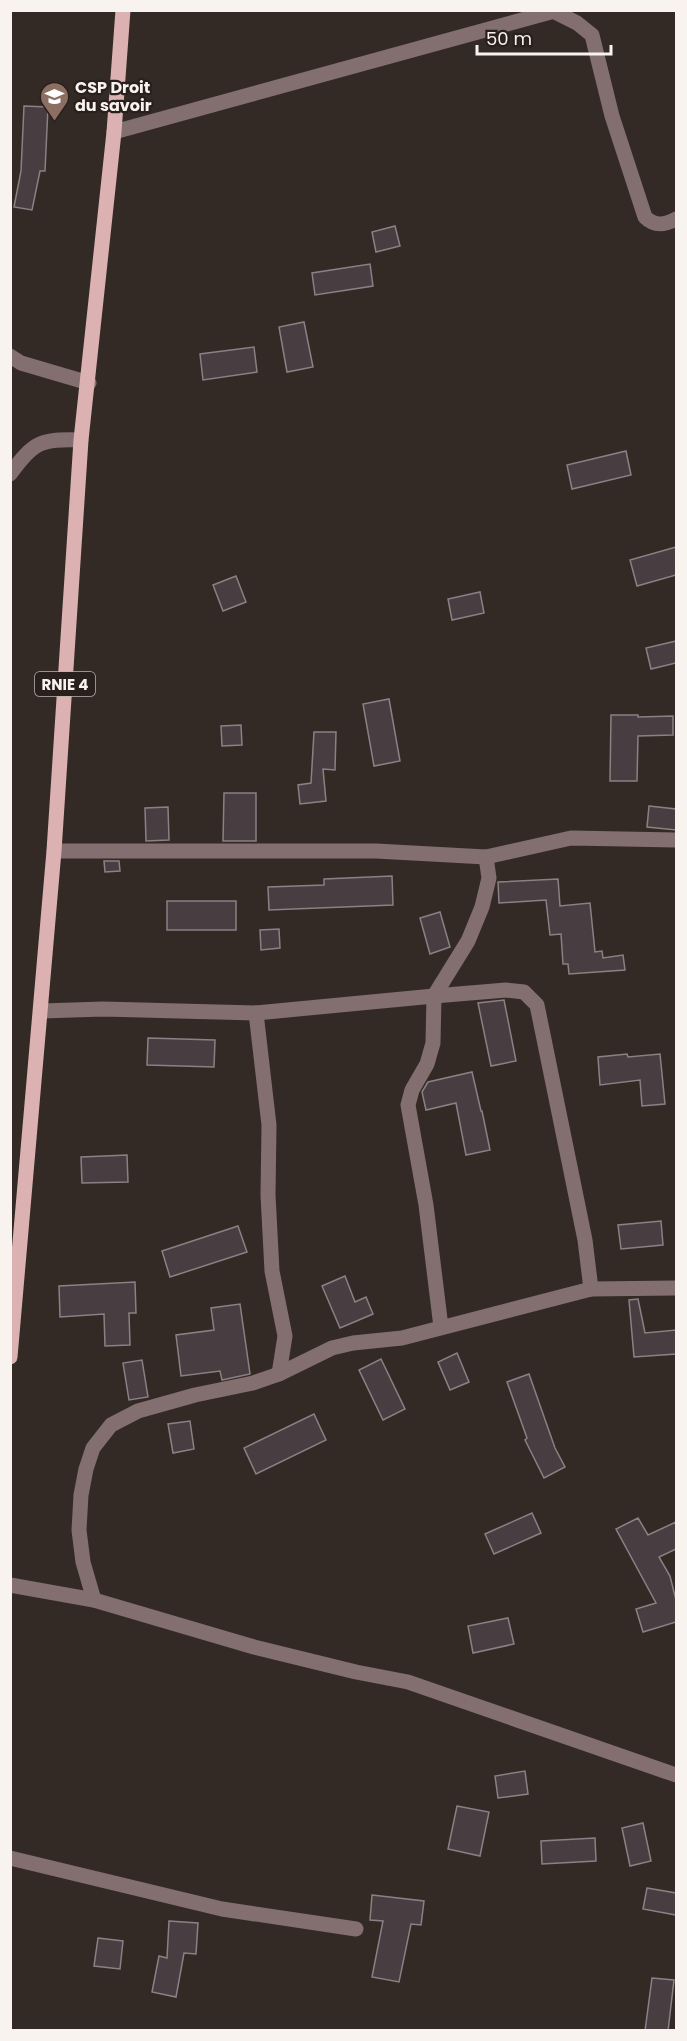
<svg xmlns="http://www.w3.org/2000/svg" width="687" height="2041" font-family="Poppins,sans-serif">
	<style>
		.building { fill: #483e42; stroke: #8b8085; stroke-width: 1.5 }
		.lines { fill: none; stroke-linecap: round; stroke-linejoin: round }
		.minor { stroke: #836f6f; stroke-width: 15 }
		.primary { stroke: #dcb1b2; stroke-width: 15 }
		.labels { text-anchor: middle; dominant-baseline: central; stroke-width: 4.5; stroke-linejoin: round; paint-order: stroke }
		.shield { fill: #29201c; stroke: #bbb4b0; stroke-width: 1.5 }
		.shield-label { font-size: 15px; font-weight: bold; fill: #f9f3f0 }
		.poi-label { font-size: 16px; font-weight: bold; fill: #f9f3f0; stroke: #29201c; text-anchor: start }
	</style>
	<rect width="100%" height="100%" fill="#332a25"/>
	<g class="building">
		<polygon points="24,106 48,107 45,171 40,171 32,210 14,207 21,171"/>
		<polygon points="395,226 400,246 376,252 372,232"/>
		<polygon points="370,264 373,286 315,295 312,273"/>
		<polygon points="304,322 313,367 287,372 279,327"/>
		<polygon points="254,347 257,372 203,380 200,354"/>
		<polygon points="626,451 631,475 572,489 567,465"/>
		<polygon points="676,547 676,575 637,586 630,560"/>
		<polygon points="236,576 246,602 223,611 213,585"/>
		<polygon points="480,592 484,613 452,620 448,599"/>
		<polygon points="676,641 676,663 651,669 646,648"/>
		<polygon points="389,699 400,761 374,766 363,704"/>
		<polygon points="611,715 638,715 638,717 673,716 673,735 638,736 637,781 610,781"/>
		<polygon points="241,725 242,745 222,746 221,726"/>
		<polygon points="314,732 336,732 335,770 323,769 326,801 300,804 298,785 311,783"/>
		<polygon points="224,793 256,793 256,841 223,841"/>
		<polygon points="649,806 676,809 676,830 647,827"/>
		<polygon points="168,807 169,840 146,841 145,808"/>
		<polygon points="104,861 119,861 120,871 105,872"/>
		<polygon points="392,876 393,905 269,910 268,887 324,885 324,879"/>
		<polygon points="558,879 560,906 590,903 595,952 602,951 603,958 623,955 625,970 569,974 568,964 563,964 561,934 550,935 546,900 499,903 498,882"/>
		<rect x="167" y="901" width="69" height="29"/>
		<polygon points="440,912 450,947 430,954 420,918"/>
		<polygon points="279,929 280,948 261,950 260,930"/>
		<polygon points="504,1000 516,1061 491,1066 478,1003"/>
		<polygon points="148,1038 215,1040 214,1067 147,1065"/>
		<polygon points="627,1054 628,1057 660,1054 665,1104 642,1106 640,1080 600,1085 598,1057"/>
		<polygon points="472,1072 481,1111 482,1111 490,1150 466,1155 456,1103 426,1110 422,1092 428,1082"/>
		<polygon points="127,1155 128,1182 82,1183 81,1157"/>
		<polygon points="661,1221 663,1245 621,1249 618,1225"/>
		<polygon points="238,1226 247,1252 170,1277 162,1251"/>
		<polygon points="345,1276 355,1302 366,1297 373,1314 340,1328 322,1286"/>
		<polygon points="135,1282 136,1313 129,1313 130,1345 105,1346 104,1314 60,1317 59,1286"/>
		<polygon points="638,1299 645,1333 676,1330 676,1354 634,1357 629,1300"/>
		<polygon points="240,1304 250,1374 222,1380 220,1371 181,1376 176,1335 214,1330 211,1308"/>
		<polygon points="457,1353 469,1382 450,1390 438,1362"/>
		<polygon points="381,1359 405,1409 383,1420 359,1370"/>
		<polygon points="142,1360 148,1397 129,1400 123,1363"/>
		<polygon points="529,1374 555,1448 565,1467 544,1478 525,1440 527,1438 507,1382"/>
		<polygon points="314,1414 326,1440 256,1474 244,1448"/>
		<polygon points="190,1421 194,1449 173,1453 168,1424"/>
		<polygon points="532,1513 541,1533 494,1554 485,1534"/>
		<polygon points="638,1518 648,1535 676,1522 676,1549 659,1557 670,1576 676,1600 676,1622 643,1632 636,1609 656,1603 616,1529"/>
		<polygon points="508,1618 514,1644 473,1653 468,1626"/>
		<polygon points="525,1771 528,1794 498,1798 495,1776"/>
		<polygon points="457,1806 489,1812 480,1856 448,1849"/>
		<polygon points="643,1823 651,1861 630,1866 622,1828"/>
		<polygon points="595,1838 596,1861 542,1864 541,1841"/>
		<polygon points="647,1888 676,1893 676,1915 643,1909"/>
		<polygon points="372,1895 424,1901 421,1925 411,1924 399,1982 372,1977 383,1921 370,1920"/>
		<polygon points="169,1921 198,1923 196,1954 184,1953 176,1997 152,1992 159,1956 167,1958"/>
		<polygon points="98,1938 123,1941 120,1969 94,1966"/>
		<polygon points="652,1978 674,1980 668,2031 645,2031"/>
	</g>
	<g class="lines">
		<g class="minor">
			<path d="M 555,12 L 577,23 L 592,35 L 612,116 L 645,217 C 655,227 665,225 676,219"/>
			<polyline points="114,132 558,10"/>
			<polyline points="10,356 21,363 89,383"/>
			<path d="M 10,474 C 35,441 40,439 81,440"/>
			<polyline points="54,851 376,851 486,857 571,838 676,840"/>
			<polyline points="42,1011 103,1009 256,1013 434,996 506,990 524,992 537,1005 585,1240 591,1289"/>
			<polyline points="256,1013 269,1125 268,1195 272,1271 285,1336 279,1374"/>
			<polyline points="441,1327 426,1205 408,1105 412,1090 427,1064 433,1043 434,996 468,941 482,907 489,878 486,857"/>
			<polyline points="10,1585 94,1600 254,1647 356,1672 408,1682 676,1775"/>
			<polyline points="94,1600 83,1562 79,1530 81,1495 86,1469 93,1448 111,1425 138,1411 195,1395 253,1383 279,1374 332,1348 353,1343 402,1338 591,1289 676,1288"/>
			<polyline points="10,1858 222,1909 356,1929"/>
		</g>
		<polyline class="primary" points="10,1357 54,851 81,440 114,132 123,10"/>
	</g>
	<defs>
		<symbol id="school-pin" viewBox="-11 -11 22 30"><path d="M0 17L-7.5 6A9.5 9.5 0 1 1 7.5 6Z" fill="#8d6e63" stroke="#29201c"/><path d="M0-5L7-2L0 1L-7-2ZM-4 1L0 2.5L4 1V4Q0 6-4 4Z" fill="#fff"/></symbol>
	</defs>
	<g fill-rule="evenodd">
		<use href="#school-pin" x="38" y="80" width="33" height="45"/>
	</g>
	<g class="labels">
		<rect class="shield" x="35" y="672" width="60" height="24" rx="4.5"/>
		<g class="shield-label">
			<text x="65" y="684">RNIE 4</text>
		</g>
		<g class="poi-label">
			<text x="75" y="87">CSP Droit<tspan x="75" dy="18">du savoir</tspan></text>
		</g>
	</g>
	<rect width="687" height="2041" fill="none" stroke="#f9f3f0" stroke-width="24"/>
	<path d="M477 45v9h134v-9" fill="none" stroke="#f9f3f0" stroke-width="3"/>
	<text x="486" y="45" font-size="18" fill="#f9f3f0" stroke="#29201c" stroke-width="4.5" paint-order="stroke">50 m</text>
</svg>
